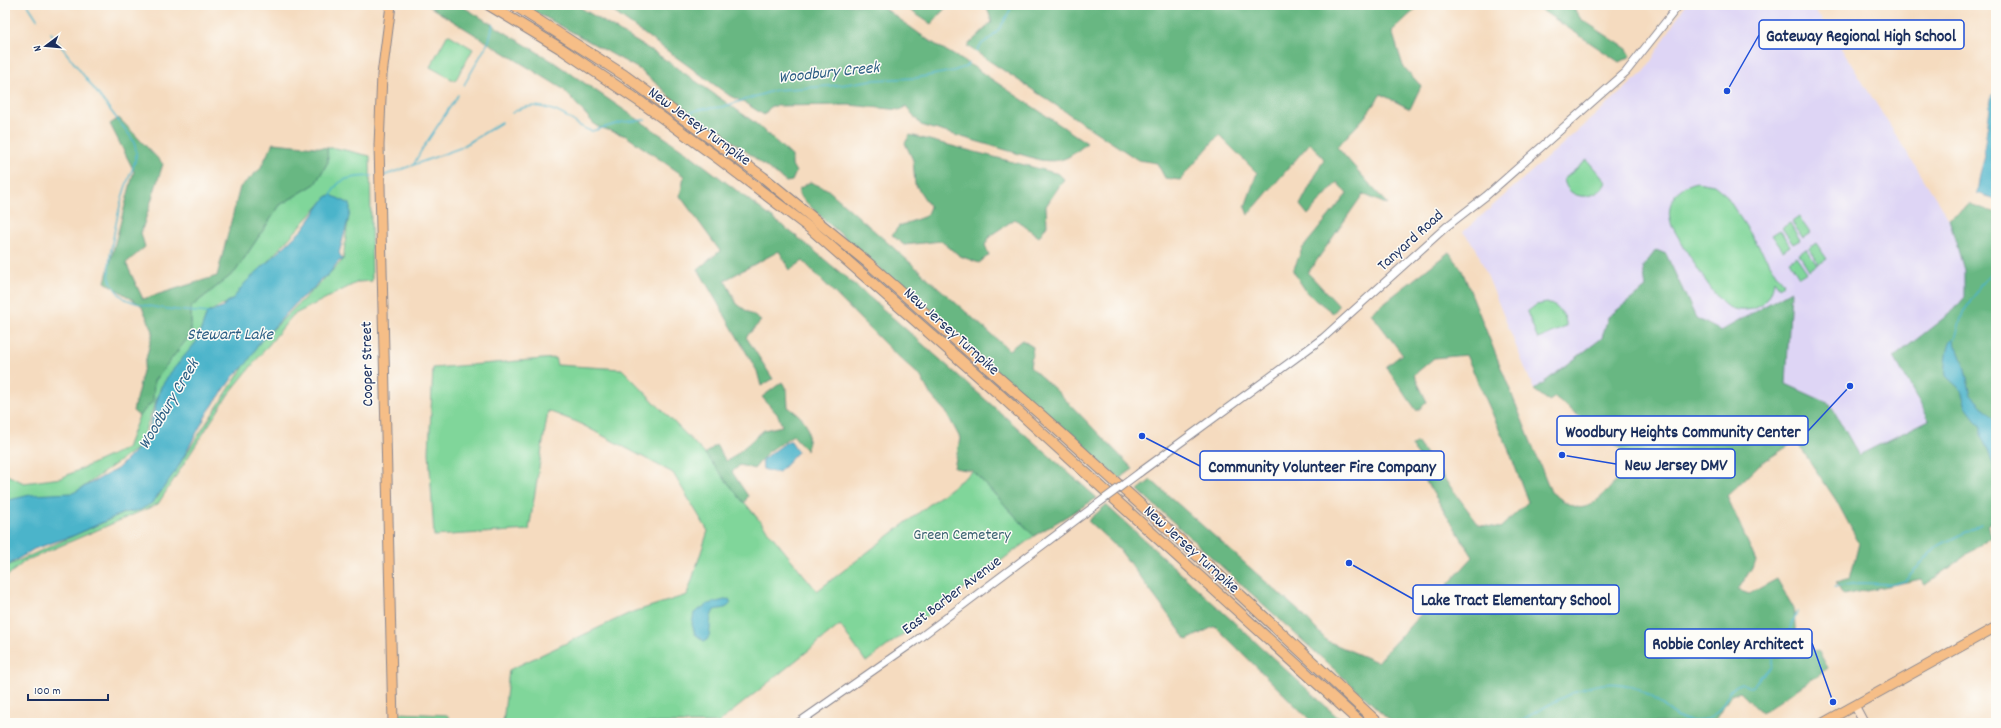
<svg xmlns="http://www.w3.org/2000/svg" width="2001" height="728" font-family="Dekko,sans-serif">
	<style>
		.built { fill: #ded5f5 }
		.green { fill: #80d69a; stroke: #4e827c }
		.forest { fill: #68b782; stroke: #427370 }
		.water { fill: #4cb4ca; stroke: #347294 }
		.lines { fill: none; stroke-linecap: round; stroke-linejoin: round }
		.stream { stroke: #4cb4ca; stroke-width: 1.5 }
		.tertiary-casing { stroke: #88858e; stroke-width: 9 }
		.secondary-casing { stroke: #88858e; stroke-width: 10 }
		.primary-casing { stroke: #88858e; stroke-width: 11 }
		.motorway-casing { stroke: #88858e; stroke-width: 12 }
		.tertiary { stroke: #fff; stroke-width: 7 }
		.secondary { stroke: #fbe5cf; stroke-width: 8 }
		.primary { stroke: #f6be87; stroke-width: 9 }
		.motorway { stroke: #f6be87; stroke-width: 10 }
		.tertiary-bridge-casing { stroke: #88858e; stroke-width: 9; stroke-linecap: butt }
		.tertiary-bridge { stroke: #fff; stroke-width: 7 }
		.labels { text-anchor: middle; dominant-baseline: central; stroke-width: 3; stroke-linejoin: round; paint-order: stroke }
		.street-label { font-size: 16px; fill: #1b2f5e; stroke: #fdfcf7 }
		.park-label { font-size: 16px; fill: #396170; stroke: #fdfcf7 }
		.water-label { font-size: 17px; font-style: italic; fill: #2c5e84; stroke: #fdfcf7 }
		.leader { fill: none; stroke: #1d4ed8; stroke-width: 1.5 }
		.callout-dot { fill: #1d4ed8; stroke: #fdfcf7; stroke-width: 1.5 }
		.callout { fill: #fdfcf7; stroke: #1d4ed8; stroke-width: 1.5 }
		.callout-label { font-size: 17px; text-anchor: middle; font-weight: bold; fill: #1b2f5e }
	</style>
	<rect width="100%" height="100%" fill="#fdfcf7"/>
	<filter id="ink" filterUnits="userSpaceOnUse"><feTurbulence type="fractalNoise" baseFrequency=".025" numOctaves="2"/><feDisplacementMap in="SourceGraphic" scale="8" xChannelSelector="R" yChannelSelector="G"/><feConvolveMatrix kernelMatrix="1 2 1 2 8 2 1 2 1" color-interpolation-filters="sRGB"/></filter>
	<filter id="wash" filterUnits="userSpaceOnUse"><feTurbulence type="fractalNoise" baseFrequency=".012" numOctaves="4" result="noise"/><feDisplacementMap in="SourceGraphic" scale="16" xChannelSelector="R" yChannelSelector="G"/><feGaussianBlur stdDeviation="0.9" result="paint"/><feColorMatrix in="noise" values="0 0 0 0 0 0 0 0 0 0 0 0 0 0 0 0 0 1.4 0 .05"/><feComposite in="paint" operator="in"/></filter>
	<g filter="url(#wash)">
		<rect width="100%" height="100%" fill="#f5dbbf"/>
		<polygon class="built" points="1685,5 1811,5 1839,45 1949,219 1964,270 1964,298 1954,310 1918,399 1930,420 1859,455 1830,404 1786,384 1791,291 1721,331 1696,318 1666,254 1643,267 1646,288 1608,317 1602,338 1534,390 1476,248 1463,232 1645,71"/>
		<g class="green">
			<polygon points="448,34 473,49 455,81 430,67"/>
			<polygon points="327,148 336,148 370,156 372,281 358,282 293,315 228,395 158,504 25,561 5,578 5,567 157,498 260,342 343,260 350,204 329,195 232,300 207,313 197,341 161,387 139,447 75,493 5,501 5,474 24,483 61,478 127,448 139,416 153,401 153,381 191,334 191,307 235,272 280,205 315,184 328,162"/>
			<path d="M 1587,160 L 1606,182 C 1599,201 1567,202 1564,179 Z"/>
			<path d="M 1697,182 L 1714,185 L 1725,194 L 1783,284 L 1779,287 L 1774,280 C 1773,292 1767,302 1757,307 C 1747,312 1734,311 1725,305 C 1713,296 1680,241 1672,226 C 1664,206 1675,186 1697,182 Z"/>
			<polygon points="1799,217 1810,233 1803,238 1792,222"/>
			<polygon points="1790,223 1800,240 1793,244 1782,228"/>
			<polygon points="1780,230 1790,246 1783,251 1772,235"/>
			<polygon points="1816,243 1827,259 1819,264 1809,248"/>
			<polygon points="1806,249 1817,265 1809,270 1799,254"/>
			<polygon points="1796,256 1807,272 1799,277 1789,261"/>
			<path d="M 1547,303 C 1558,306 1567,315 1566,327 L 1538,339 L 1527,312 L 1536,305 Z"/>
			<polygon points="555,358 557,365 622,369 705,454 817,591 973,471 1034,536 866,662 840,625 718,723 503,723 509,670 630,613 687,595 708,531 673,473 577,422 548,411 529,530 434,536 429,452 433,368"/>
			<polygon points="397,713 447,715 449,717 449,723 395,723"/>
		</g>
		<g class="forest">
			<polygon points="427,5 460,5 552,61 689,154 805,243 875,302 1097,498 1034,536 973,471 954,468 960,438 946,412 930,394 921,377 886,345 803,261 790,270 779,251 725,280 737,304 761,321 746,337 773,379 761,386 757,371 698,269 720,251 680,196 684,176 626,136 596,126 563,89"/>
			<polygon points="523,5 576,5 657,54 754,122 792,156 792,165 796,172 792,181 786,182 738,145 673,103 665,91 639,69"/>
			<path d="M 604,5 L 880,5 L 928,40 L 972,66 L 1087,143 C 1069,158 1063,163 1040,160 L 921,125 L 906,106 L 901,110 L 849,105 L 771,106 L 764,115 L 745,103 L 730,96 Z"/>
			<polygon points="902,5 948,5 931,24"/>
			<polygon points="986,5 1420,5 1392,31 1403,66 1421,86 1410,109 1381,94 1364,118 1337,147 1388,205 1363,194 1308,273 1339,306 1333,313 1307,293 1293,271 1302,249 1347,194 1337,182 1308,215 1300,205 1324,159 1310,143 1248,215 1245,207 1257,173 1219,135 1180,180 1165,178 1157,163 1138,160 967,46 992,22"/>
			<polygon points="1534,5 1571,5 1581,19 1627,49 1631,56 1619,62"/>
			<polygon points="119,118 163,164 141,233 145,247 126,263 143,299 217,276 240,187 260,169 273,143 327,148 328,162 315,184 280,205 235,272 191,307 191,334 154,381 153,401 139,416 133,411 153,331 141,305 105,282 134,171 110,124"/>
			<polygon points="910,135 1059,174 1064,179 1046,206 1047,225 1039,237 1015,219 991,235 985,245 989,255 979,263 960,256 941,241 904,245 892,235 899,226 926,216 930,207 915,184 913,160 905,143"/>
			<polygon points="810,182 827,189 1009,350 1022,340 1033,347 1030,367 1057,391 1133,469 1119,479 819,215 799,195 799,189"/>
			<path d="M 1970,204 L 1996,213 L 1996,519 L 1987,525 L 1992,536 L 1925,585 L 1921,579 L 1843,595 L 1836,583 L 1850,579 L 1859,543 L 1836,500 L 1796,441 L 1760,464 L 1727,496 L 1756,561 L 1738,590 L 1749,594 L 1777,579 L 1794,609 L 1796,642 L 1819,652 L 1828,668 L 1762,713 L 1740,692 L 1731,695 L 1713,723 L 1393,723 L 1138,490 L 1151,480 L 1300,612 L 1327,641 L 1377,662 L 1473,557 L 1425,480 L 1425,465 L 1411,446 L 1417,442 L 1479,525 L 1500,528 L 1528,502 L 1510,453 L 1466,355 L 1434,358 L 1414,375 L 1427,402 L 1417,411 L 1386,367 L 1402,354 L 1371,313 L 1449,252 L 1461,268 L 1551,492 C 1572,507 1581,516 1602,496 C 1620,479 1618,476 1624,452 L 1555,397 L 1549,401 L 1534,390 L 1602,338 L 1608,317 L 1646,288 L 1643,267 L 1656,250 L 1666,254 L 1696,318 L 1721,331 L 1791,291 L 1786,384 L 1830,404 L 1859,455 L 1929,420 L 1894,357 L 1954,310 L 1964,298 L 1964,270 L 1949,219 Z"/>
			<path d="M 782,382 L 787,390 L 788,407 C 809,422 810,426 807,451 L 793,435 L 768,452 L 754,469 L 740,465 L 732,472 L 748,496 L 744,503 L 705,454 L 716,445 L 726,461 L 732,458 L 764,430 L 782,426 L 778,415 L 762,397 Z"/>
			<polygon points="1106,505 1344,723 1313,723 1215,626 1187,640 1119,549 1088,521"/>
		</g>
		<g class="water">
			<path d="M 1996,91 L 1996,199 L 1977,193 L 1980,174 L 1985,156 L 1984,149 L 1990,108 C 1988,101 1991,96 1996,91 Z"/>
			<polygon points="331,195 350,204 350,213 339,253 343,260 339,261 328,275 321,279 312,290 301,298 260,342 247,363 233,377 208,412 177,469 152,503 140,510 123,513 75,535 34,549 5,567 5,501 30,495 73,493 117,469 139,447 147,435 161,387 171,372 197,341 207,313 222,308 227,302 232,300 245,283 303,229 326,197"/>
			<path d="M 1953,338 L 1964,365 L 1971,395 L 1996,421 L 1996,474 L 1989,452 L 1981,436 L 1981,427 L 1966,407 L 1961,390 L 1946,376 C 1945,369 1947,342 1953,338 Z"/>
			<polygon points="788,441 791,441 798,452 795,455 779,472 773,472 763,469 762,460"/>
			<path d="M 729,599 L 731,603 C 726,610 721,608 714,610 C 707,622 713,630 707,640 L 704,641 L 695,634 L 692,624 L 694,613 L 708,604 Z"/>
		</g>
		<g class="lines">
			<g class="stream">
				<polyline points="28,5 37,19"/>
				<path d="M 51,33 L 131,137 C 142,155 133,165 127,183 C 121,198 105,265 110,279 C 112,286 118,294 124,298 C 139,308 189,311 208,313"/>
				<path d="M 977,51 C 980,42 987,42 993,36 C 1000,29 1009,14 1012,5"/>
				<polyline points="464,85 489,41 493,24"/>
				<polyline points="691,112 702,109 722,107 776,90 841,85 872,80 916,78 953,71 965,67 969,63"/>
				<path d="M 512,113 C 531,100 555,108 573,121 C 579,125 584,130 592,131 L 623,122 L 645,120"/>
				<polyline points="414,164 421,151 458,95"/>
				<polyline points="383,176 460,148 502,122"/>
				<path d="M 331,197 C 336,176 354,177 372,176"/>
				<polyline points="1955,339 1963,312 1975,296 1980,285 1996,269"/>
				<polyline points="1992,518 1996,507"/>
				<polyline points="1835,587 1858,583 1894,584 1905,581 1936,547 1981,524"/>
				<path d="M 1516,723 C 1561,700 1607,661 1656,700 C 1669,710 1681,723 1698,721 C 1727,719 1721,689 1742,683 L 1750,688 L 1754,686 L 1760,677 L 1771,667 L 1773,654 L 1783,645 L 1797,612"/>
			</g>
		</g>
	</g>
	<g filter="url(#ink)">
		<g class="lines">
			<defs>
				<g id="tertiary">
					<polyline points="1139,473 1323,338 1446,227 1486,196 1626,72 1679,5"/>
					<polyline points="798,723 914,642 1096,505"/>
				</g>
				<polyline id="secondary" points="1855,706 1864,723"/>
				<g id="primary">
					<polyline points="391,5 382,75 379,145 393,723"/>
					<polyline points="1823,723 1996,627"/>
				</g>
				<g id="motorway">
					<polyline points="489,5 560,48 642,103 719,159 811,229 1000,395 1361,723"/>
					<polyline points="514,5 624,75 763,177 867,262 1041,415 1220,576 1378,723"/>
				</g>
			</defs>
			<use href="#tertiary" class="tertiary-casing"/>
			<use href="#secondary" class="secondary-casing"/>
			<use href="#primary" class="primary-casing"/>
			<use href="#motorway" class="motorway-casing"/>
			<use href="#tertiary" class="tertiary"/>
			<use href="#secondary" class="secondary"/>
			<use href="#primary" class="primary"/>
			<use href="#motorway" class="motorway"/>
			<defs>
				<polyline id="tertiary-bridge" points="1096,505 1139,473"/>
			</defs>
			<use href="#tertiary-bridge" class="tertiary-bridge-casing"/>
			<use href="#tertiary-bridge" class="tertiary-bridge"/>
		</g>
	</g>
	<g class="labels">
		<g class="street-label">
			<text transform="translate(699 127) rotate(36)">New Jersey Turnpike</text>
			<text transform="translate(1411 241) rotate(-42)">Tanyard Road</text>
			<text transform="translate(951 332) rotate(42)">New Jersey Turnpike</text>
			<text transform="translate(368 364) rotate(-91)">Cooper Street</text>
			<text transform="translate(1191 550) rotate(42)">New Jersey Turnpike</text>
			<text transform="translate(952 596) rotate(-37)">East Barber Avenue</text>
		</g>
		<g class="park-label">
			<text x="962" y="535">Green Cemetery</text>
		</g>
		<g class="water-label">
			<text transform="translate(829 74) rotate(-6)">Woodbury Creek</text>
			<text x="230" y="336">Stewart Lake</text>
			<text transform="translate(170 405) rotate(-59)">Woodbury Creek</text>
		</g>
	</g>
	<path class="leader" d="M1727 91L1759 35M1850 386L1808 431M1562 455L1616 464M1142 436L1200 466M1349 563L1413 599M1833 702L1812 643"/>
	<g class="callout-dot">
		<circle cx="1727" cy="91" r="4"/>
		<circle cx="1850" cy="386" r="4"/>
		<circle cx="1562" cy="455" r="4"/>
		<circle cx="1142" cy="436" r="4"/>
		<circle cx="1349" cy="563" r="4"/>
		<circle cx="1833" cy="702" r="4"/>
	</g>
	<g class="callout">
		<rect x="1759" y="20" width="205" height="29" rx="4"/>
		<rect x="1557" y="416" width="251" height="29" rx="4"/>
		<rect x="1616" y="449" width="119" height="29" rx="4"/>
		<rect x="1200" y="451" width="244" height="29" rx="4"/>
		<rect x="1413" y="585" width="206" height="29" rx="4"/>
		<rect x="1645" y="629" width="167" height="29" rx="4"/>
	</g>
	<g class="callout-label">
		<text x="1861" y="41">Gateway Regional High School</text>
		<text x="1683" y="437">Woodbury Heights Community Center</text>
		<text x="1676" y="470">New Jersey DMV</text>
		<text x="1322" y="472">Community Volunteer Fire Company</text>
		<text x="1516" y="605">Lake Tract Elementary School</text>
		<text x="1728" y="649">Robbie Conley Architect</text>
	</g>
	<rect width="2001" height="728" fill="none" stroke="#fdfcf7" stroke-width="20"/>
	<g transform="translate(46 46) rotate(254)" stroke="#fdfcf7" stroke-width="3" paint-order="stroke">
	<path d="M0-3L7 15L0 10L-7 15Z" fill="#1b2f5e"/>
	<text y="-6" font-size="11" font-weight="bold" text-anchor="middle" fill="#1b2f5e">N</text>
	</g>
	<path d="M28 694v6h80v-6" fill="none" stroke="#1b2f5e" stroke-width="2"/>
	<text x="34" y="694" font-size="12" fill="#1b2f5e" stroke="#fdfcf7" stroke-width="3" paint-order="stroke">100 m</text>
</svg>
